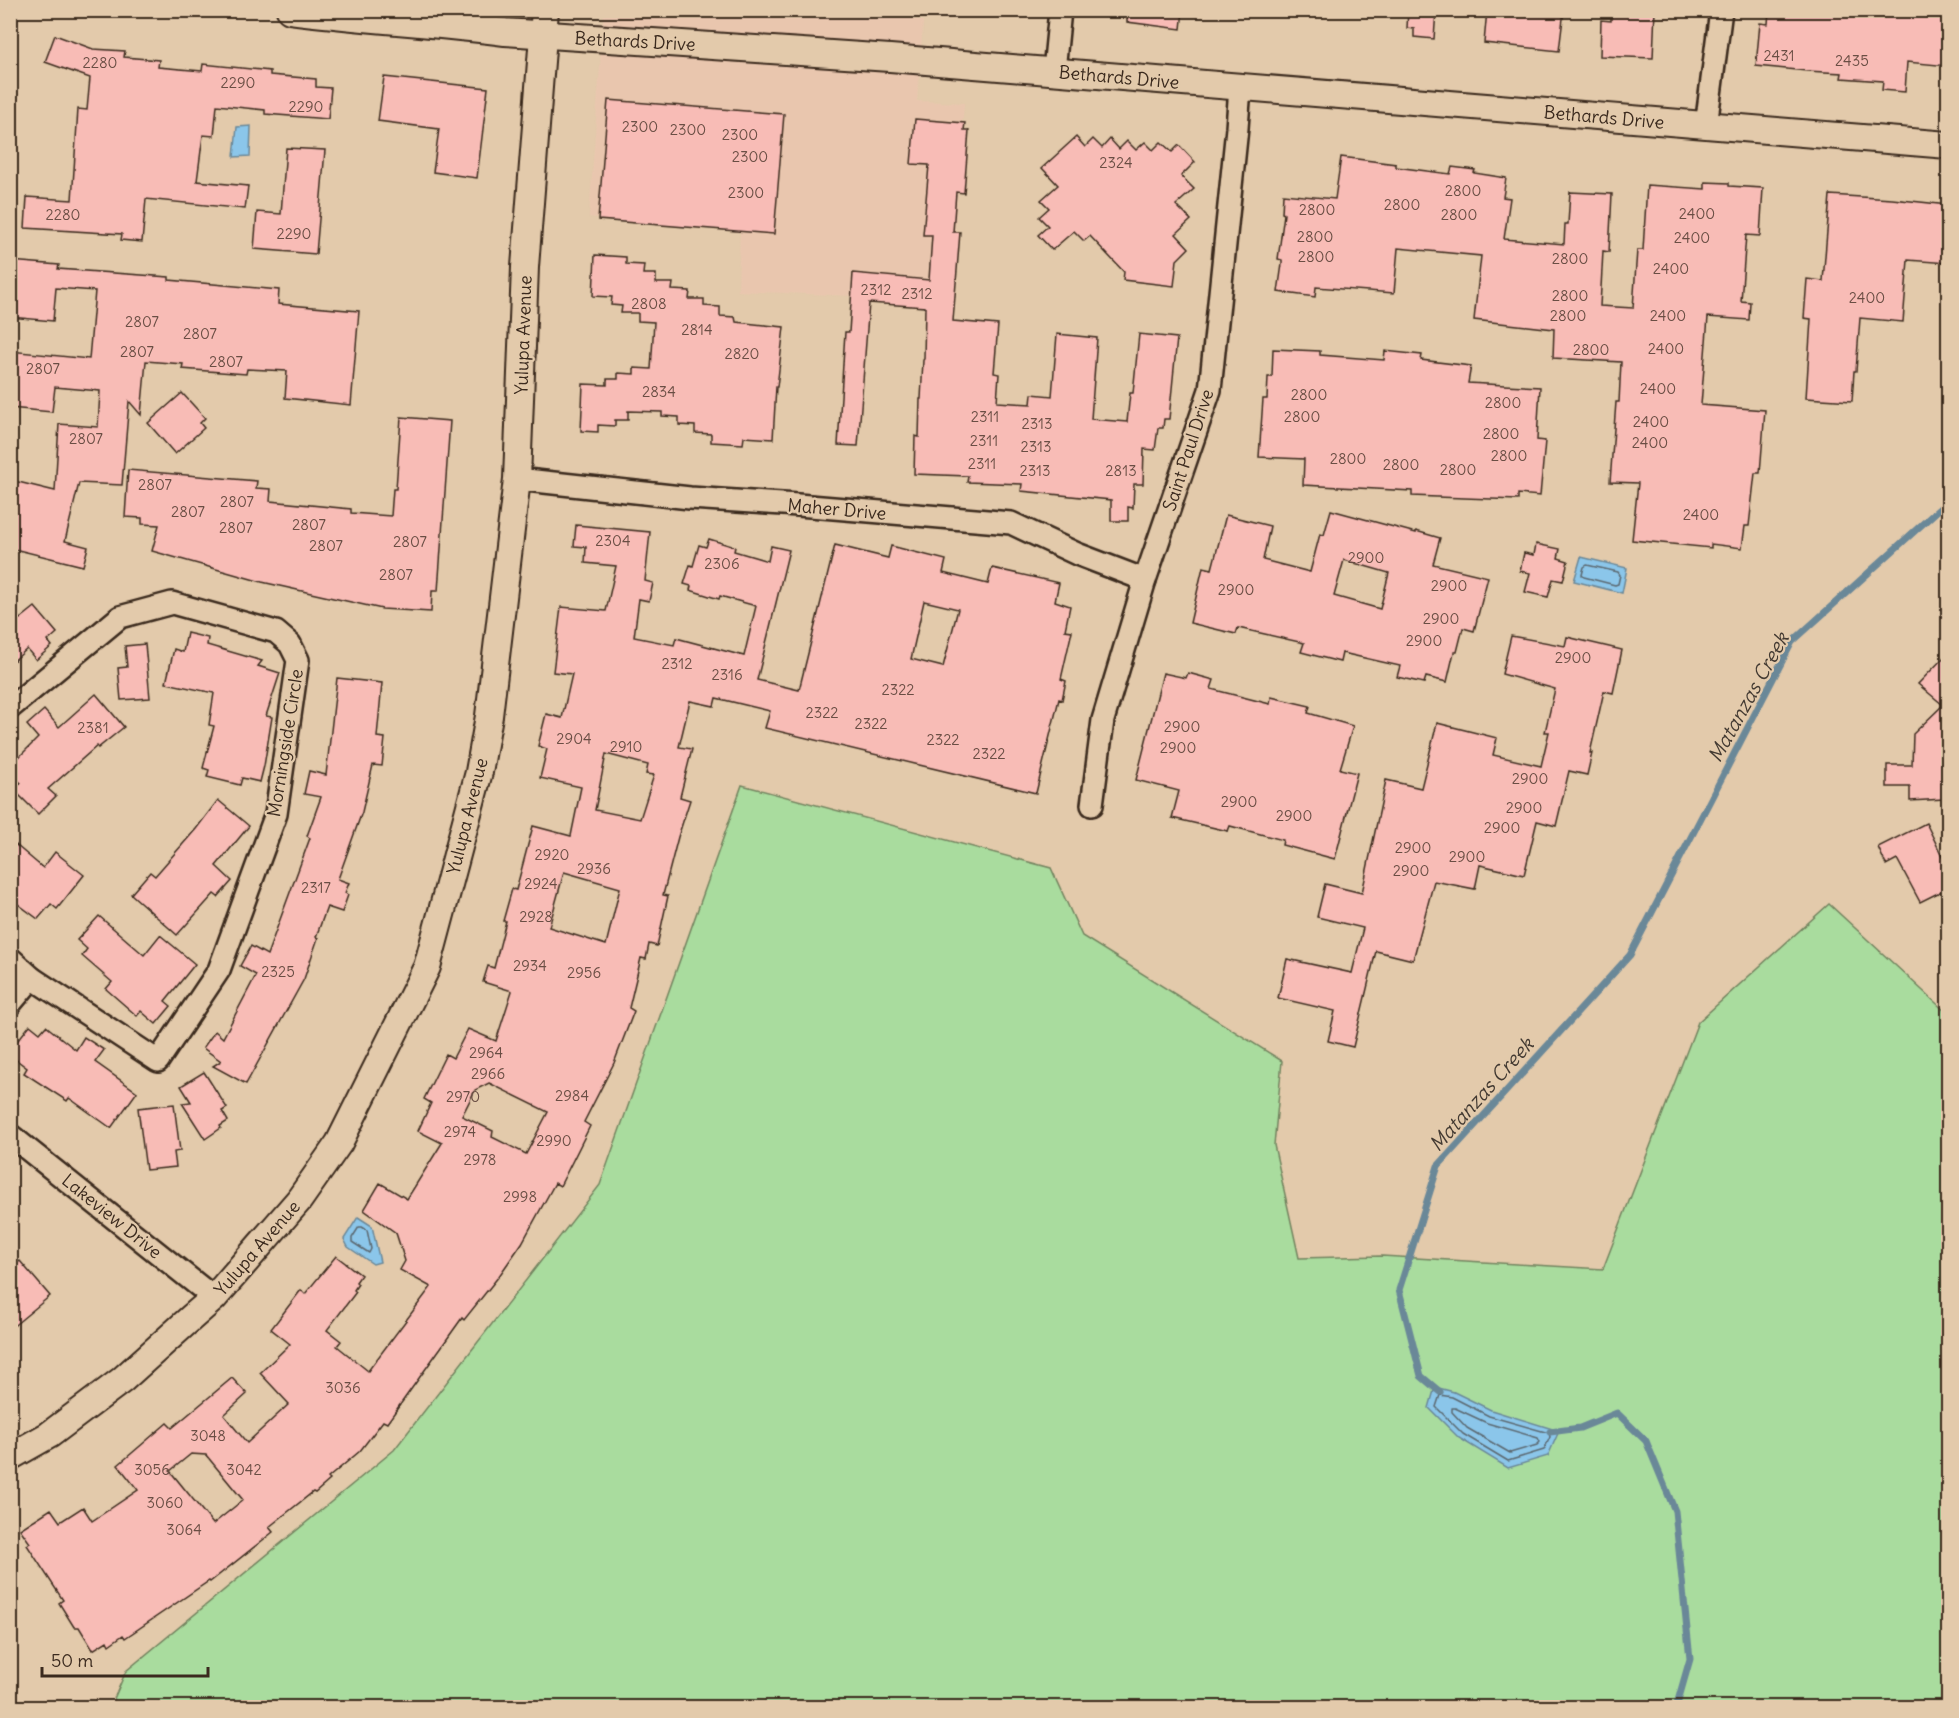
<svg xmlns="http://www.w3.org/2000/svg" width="1959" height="1718" font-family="Delius,sans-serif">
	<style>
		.built { fill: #e9c6ae }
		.green { fill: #a9dc9e; stroke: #72835e; stroke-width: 1.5 }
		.water { fill: #8bc6ea; stroke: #6b8898; stroke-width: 1.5 }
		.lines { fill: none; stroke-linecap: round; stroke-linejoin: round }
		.shore { stroke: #5b6870; stroke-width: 1.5 }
		.stream { stroke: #6b8898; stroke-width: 7 }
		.building { fill: #f8bcb6; stroke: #3b2a1e; stroke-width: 1.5; fill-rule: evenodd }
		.minor-casing { stroke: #3b2a1e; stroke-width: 26 }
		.tertiary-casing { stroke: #3b2a1e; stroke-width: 30 }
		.minor { stroke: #e3caab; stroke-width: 21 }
		.tertiary { stroke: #e3caab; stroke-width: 26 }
		.labels { text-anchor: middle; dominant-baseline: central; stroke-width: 4.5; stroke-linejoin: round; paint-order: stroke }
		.number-label { font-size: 15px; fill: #6a4e44 }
		.street-label { font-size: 18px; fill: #3b2a1e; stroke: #e3caab }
		.water-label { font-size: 20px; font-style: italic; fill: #433a32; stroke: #e3caab }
	</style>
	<rect width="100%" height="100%" fill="#e3caab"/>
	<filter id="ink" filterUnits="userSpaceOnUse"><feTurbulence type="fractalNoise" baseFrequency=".0167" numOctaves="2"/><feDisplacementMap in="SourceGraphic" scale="12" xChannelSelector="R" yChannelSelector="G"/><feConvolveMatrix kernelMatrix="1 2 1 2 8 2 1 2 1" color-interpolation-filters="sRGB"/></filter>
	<g filter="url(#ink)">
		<polygon class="built" points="604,11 924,11 917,101 964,103 950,300 738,291 740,232 589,217"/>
		<polygon class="green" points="742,785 1051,868 1082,936 1282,1061 1274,1145 1299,1258 1382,1256 1603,1269 1698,1022 1829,904 1948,1014 1948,1707 110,1708 126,1671 394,1450 600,1185"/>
		<g class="water">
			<polygon points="251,126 250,156 234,157 237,127"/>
			<polygon points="1581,557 1627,568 1622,593 1574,581"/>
			<polygon points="358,1217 372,1226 380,1262 373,1264 348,1247 344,1239"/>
			<polygon points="1435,1387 1454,1392 1491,1410 1559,1431 1548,1456 1508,1468 1459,1438 1429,1408"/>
		</g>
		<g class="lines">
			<g class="shore">
				<polygon points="1587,565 1618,572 1620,575 1618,584 1615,585 1584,577 1582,575 1584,567"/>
				<polygon points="359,1227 362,1227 367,1230 371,1249 369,1253 352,1242 352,1238"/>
				<polygon points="1440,1395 1452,1397 1489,1416 1549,1433 1550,1437 1544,1450 1508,1461 1463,1434 1436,1407"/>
				<polygon points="1452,1408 1455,1408 1487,1423 1538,1438 1540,1442 1537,1445 1510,1453 1467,1428 1452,1412"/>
			</g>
			<g class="stream">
				<polyline points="1440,1392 1421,1376 1399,1290 1438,1166 1630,955 1792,642 1948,501"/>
				<polyline points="1550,1432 1580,1428 1617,1413 1646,1441 1675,1511 1690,1659 1676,1708"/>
			</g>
		</g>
		<g class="building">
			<polygon points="1127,10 1183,10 1181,29 1127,22"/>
			<polygon points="1408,10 1436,10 1434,39 1414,37 1414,29 1407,28"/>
			<polygon points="1487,10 1564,10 1559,51 1484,43"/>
			<polygon points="1611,10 1655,10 1653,58 1600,56 1601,20 1611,21"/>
			<polygon points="1769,10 1912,10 1948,15 1948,66 1907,62 1905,92 1882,90 1883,81 1841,78 1842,73 1807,71 1756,66 1760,23 1768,24"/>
			<polygon points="55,35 93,49 125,51 124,57 159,60 158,67 202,71 203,64 270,71 270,75 316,79 316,87 331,88 328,119 265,114 265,110 217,105 214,136 203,135 197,181 248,186 245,209 146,199 142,242 121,240 122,234 25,228 27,197 72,200 78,109 87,110 90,78 45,62"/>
			<polygon points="384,77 488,88 477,178 433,172 439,129 378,121"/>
			<polygon points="608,100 784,114 774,234 598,220"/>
			<polygon points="915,119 965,123 964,130 969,130 964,193 956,192 953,232 960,232 953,321 998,325 994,373 999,374 997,402 1031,404 1032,394 1052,396 1057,334 1097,338 1091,419 1127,422 1130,393 1133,393 1139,334 1177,338 1169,419 1164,419 1163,428 1158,428 1155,450 1144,449 1143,484 1134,484 1133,508 1128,507 1128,521 1111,521 1111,500 1021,491 1022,484 967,482 968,476 914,474 915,436 919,437 920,399 921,399 923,360 924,359 925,307 869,303 858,446 838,445 845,332 849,332 853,273 929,280 932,235 923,235 929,165 911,164"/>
			<polygon points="1076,137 1085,147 1093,139 1102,148 1110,139 1119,149 1127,141 1136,150 1145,142 1153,150 1161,142 1172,152 1179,145 1195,162 1181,176 1194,189 1176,205 1191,220 1176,234 1189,248 1177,260 1174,286 1123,280 1124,272 1090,236 1084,241 1074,231 1052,250 1038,235 1048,226 1039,217 1049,208 1041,200 1058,185 1042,168"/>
			<polygon points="286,148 325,150 316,254 254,249 257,212 281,214"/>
			<polygon points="1341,157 1396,164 1396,167 1450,174 1452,167 1475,170 1474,173 1506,178 1503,197 1510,198 1504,239 1564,244 1565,224 1568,224 1570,192 1612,194 1609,252 1603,251 1600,306 1633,308 1637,250 1643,250 1647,185 1705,189 1705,182 1729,183 1729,186 1763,188 1760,236 1746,235 1741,301 1750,302 1749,320 1708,317 1701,405 1765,410 1760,473 1755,473 1749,526 1745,526 1742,548 1711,544 1711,548 1632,540 1638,483 1610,482 1616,402 1619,402 1621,362 1553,358 1554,329 1474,320 1481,256 1398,248 1394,293 1316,287 1315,297 1278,292 1282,264 1282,260 1278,259 1284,214 1282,213 1283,194 1335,199"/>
			<polygon points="1830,195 1892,199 1948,205 1948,263 1908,260 1903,322 1860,318 1856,371 1854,371 1852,401 1806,398 1811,319 1804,318 1807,279 1823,281"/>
			<polygon points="595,255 626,257 626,264 644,265 643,274 656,274 656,283 673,283 672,290 690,291 689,299 704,299 704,306 720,307 720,316 735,317 736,322 784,327 777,387 776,387 773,439 744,437 743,444 711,442 711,434 695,433 695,426 679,425 679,417 662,416 662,412 628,411 628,420 615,420 615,426 598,425 598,432 581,431 583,384 607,385 607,379 618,379 618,373 634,374 634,368 651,369 654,322 638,321 638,313 621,313 622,306 611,305 612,297 593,296"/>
			<polygon points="10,261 59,265 58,269 169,277 169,280 279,290 278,304 359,311 351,405 285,398 287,371 247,369 246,374 182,369 183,364 146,361 141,415 129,401 122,485 79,483 65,541 88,547 83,566 10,548 10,480 55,491 59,424 98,427 100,391 55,387 52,412 10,408 10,351 89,359 95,291 56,288 53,321 10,317"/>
			<polygon points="1273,349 1320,351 1320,355 1384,360 1385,351 1422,355 1421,360 1471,366 1468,383 1540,387 1537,440 1545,441 1540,496 1518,494 1518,500 1437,497 1412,496 1412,491 1303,485 1304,459 1259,457 1263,399 1267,399 1268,377 1272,377"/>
			<polygon points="182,393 205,418 200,423 204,428 175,454 148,423"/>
			<polygon points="401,417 450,421 438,591 432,591 431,612 382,609 262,582 152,551 159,525 142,524 142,518 125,517 128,470 257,481 256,488 271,489 270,501 351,509 351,513 391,516 393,489 396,489"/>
			<path d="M 1331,510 L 1416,533 L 1416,531 L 1440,538 L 1433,564 L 1488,577 L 1474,631 L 1463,628 L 1457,652 L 1454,652 L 1447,682 L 1426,677 L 1424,683 L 1397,677 L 1400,666 L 1342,653 L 1340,662 L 1301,652 L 1304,643 L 1238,628 L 1236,634 L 1190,623 L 1203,567 L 1212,569 L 1226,515 L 1270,526 L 1263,560 L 1310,572 L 1320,534 L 1324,535 ZM 1344,560 L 1389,573 L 1380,609 L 1334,596 Z"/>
			<path d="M 576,525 L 650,532 L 645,581 L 653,583 L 649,601 L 639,599 L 634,637 L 674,645 L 676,638 L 744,656 L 756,606 L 720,596 L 719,599 L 690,590 L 691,586 L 684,584 L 690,565 L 693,566 L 699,545 L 706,547 L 709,539 L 735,547 L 734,551 L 768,561 L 771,546 L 789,550 L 757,680 L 799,690 L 835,545 L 888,558 L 891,546 L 946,560 L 943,573 L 988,584 L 992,568 L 1059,583 L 1055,601 L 1070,606 L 1065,630 L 1072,631 L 1061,679 L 1066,681 L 1062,700 L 1059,699 L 1036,793 L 765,728 L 770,711 L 716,698 L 714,706 L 690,701 L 679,747 L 692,749 L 680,797 L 690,800 L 678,837 L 663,895 L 668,896 L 657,946 L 649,944 L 646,959 L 641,958 L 629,1008 L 634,1011 L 614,1063 L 584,1122 L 590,1126 L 560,1186 L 555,1183 L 522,1243 L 499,1276 L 464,1320 L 462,1318 L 387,1423 L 383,1421 L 360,1451 L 328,1478 L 330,1480 L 315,1493 L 313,1492 L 269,1527 L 273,1532 L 210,1582 L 209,1581 L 125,1638 L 123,1635 L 109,1645 L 107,1641 L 93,1650 L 79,1627 L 74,1627 L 59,1603 L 63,1600 L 27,1545 L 30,1543 L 20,1529 L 51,1509 L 60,1522 L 83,1507 L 92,1521 L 138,1490 L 118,1465 L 167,1423 L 172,1428 L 232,1378 L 247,1394 L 224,1415 L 247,1443 L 289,1404 L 260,1373 L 290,1344 L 271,1329 L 301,1290 L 305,1294 L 336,1256 L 361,1275 L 356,1282 L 358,1284 L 354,1290 L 356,1292 L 327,1330 L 341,1341 L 337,1346 L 368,1371 L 431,1287 L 400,1270 L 405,1261 L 396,1233 L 364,1210 L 380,1183 L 407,1199 L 442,1143 L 418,1131 L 431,1103 L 424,1099 L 446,1054 L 453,1058 L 468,1029 L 496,1041 L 512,991 L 483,982 L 488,966 L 494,968 L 506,921 L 503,921 L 512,889 L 516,890 L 533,826 L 571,836 L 581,787 L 540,778 L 547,749 L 538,746 L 546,714 L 562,718 L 572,674 L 553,672 L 561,607 L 606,611 L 616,566 L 585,563 L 586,547 L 574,546 ZM 924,601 L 958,609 L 943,667 L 911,659 ZM 606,754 L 648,765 L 646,774 L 654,775 L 640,819 L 595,810 ZM 564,872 L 620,888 L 606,945 L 549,927 ZM 489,1083 L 548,1112 L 526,1154 L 492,1137 L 493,1131 L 462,1116 L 475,1090 ZM 191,1454 L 206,1455 L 243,1500 L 213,1524 L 170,1471 Z"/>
			<polygon points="1536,544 1560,549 1558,558 1568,561 1563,581 1553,579 1548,597 1525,592 1530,573 1520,571 1524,553 1534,555"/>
			<polygon points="10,607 20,619 35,607 57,633 48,641 52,646 36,660 27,649 10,664"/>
			<polygon points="187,633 208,638 207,645 262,661 258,666 280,673 266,716 272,717 264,766 260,782 242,778 240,785 207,777 209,770 203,768 214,726 209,725 214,693 166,683 174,649 183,652"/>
			<polygon points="1511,636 1565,646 1567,637 1622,650 1613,693 1604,691 1590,753 1592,753 1587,775 1569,771 1556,826 1537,821 1524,875 1480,865 1475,889 1434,881 1413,960 1376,951 1353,1047 1328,1041 1335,1011 1278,998 1287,959 1352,973 1363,928 1317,917 1325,884 1362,893 1386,780 1421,788 1437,723 1497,738 1493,755 1541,766 1549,732 1545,732 1555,689 1502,674"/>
			<polygon points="145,644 150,698 121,700 118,668 127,667 125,646"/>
			<polygon points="1948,653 1948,750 1943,763 1944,799 1910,801 1910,787 1887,787 1887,765 1912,765 1913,734 1943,705 1918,684"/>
			<polygon points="1163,673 1186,678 1188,673 1214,680 1211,689 1270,704 1271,697 1310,706 1308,713 1353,726 1340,769 1357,773 1335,859 1282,845 1283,840 1230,826 1228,831 1172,818 1179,791 1136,780"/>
			<polygon points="337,678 382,683 377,737 385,738 382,766 373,765 362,812 338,879 349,883 345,893 348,895 342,912 327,907 316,937 318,938 304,979 246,1084 213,1066 221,1061 203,1048 215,1031 223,1038 256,975 240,966 251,946 267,955 310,838 307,836 321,797 304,794 309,771 326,775"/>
			<polygon points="96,694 124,727 98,748 97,746 48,789 56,796 38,814 14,790 21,783 10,773 10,766 38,738 27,725 44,710 59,727"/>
			<polygon points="218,800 249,826 216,866 232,881 218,897 214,894 177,935 131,894 150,872 155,876 196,829"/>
			<polygon points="1926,823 1948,868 1948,888 1920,902 1897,859 1886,865 1878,847"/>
			<polygon points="10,840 43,868 55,852 84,875 57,909 51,904 38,919 10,898"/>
			<polygon points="99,916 144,955 160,935 195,964 165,1001 171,1006 156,1024 141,1011 137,1016 106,989 112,982 82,956 87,949 77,940"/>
			<polygon points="30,1025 40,1033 46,1026 76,1050 84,1037 104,1050 95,1062 137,1092 111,1128 69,1098 67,1101 24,1073 27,1068 10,1055 10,1050"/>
			<polygon points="204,1072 227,1108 222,1111 228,1121 220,1126 221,1128 205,1139 182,1103 191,1102 181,1086"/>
			<polygon points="174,1104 180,1151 174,1152 176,1167 146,1170 138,1108"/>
			<polygon points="20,1261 50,1296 10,1329 10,1269"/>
		</g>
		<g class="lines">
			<defs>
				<g id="minor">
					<polyline points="1054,71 1060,10"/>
					<polyline points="1706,126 1721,10"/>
					<polyline points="517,479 690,498 798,505 1011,523 1077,554 1145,580"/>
					<polyline points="10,708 120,617 172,603 276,632 290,644 298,660 276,814 219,970 158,1061 32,978 10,958"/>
					<polyline points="1092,805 1103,720 1145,580 1210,390 1237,128 1240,87"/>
					<polyline points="10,1004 32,978"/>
					<polyline points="10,1135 214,1298"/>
				</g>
				<g id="tertiary">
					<path d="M 290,10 C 362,19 433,23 505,32 L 890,58 L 1948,145"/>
					<polyline points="10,1457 49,1435 122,1380 191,1318 214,1298 299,1200 339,1143 427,967 479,772 489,716 517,479 525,267 545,10"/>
				</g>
			</defs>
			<use href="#minor" class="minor-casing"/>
			<use href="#tertiary" class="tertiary-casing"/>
			<use href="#minor" class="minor"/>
			<use href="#tertiary" class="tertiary"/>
		</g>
	</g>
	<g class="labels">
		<g class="number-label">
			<text x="1779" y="55">2431</text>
			<text x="1852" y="60">2435</text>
			<text x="100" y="62">2280</text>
			<text x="238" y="82">2290</text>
			<text x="306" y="106">2290</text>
			<text x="640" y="126">2300</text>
			<text x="688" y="129">2300</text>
			<text x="740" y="134">2300</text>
			<text x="750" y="156">2300</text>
			<text x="1116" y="162">2324</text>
			<text x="1463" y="190">2800</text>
			<text x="746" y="192">2300</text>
			<text x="1402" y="204">2800</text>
			<text x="1317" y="209">2800</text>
			<text x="1697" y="213">2400</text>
			<text x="63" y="214">2280</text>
			<text x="1459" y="214">2800</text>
			<text x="294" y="233">2290</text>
			<text x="1315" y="236">2800</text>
			<text x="1692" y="237">2400</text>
			<text x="1316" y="256">2800</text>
			<text x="1570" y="258">2800</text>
			<text x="1671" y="268">2400</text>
			<text x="876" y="289">2312</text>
			<text x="917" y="293">2312</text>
			<text x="1570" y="295">2800</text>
			<text x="1867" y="297">2400</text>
			<text x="649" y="303">2808</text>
			<text x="1568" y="315">2800</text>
			<text x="1668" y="315">2400</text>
			<text x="142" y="321">2807</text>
			<text x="697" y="329">2814</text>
			<text x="200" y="333">2807</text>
			<text x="1666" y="348">2400</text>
			<text x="1591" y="349">2800</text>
			<text x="137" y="351">2807</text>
			<text x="742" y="353">2820</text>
			<text x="226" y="361">2807</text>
			<text x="43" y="368">2807</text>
			<text x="1658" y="388">2400</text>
			<text x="659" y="391">2834</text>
			<text x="1309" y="394">2800</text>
			<text x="1503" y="402">2800</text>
			<text x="985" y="416">2311</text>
			<text x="1302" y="416">2800</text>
			<text x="1651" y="421">2400</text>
			<text x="1037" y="423">2313</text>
			<text x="1501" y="433">2800</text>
			<text x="86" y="438">2807</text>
			<text x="984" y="440">2311</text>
			<text x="1650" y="442">2400</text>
			<text x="1036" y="446">2313</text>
			<text x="1509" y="455">2800</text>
			<text x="1348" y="458">2800</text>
			<text x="982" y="463">2311</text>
			<text x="1401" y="464">2800</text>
			<text x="1458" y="469">2800</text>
			<text x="1035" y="470">2313</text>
			<text x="1121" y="470">2813</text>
			<text x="155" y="484">2807</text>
			<text x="237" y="501">2807</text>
			<text x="188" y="511">2807</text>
			<text x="1701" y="514">2400</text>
			<text x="309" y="524">2807</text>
			<text x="236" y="527">2807</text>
			<text x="613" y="540">2304</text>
			<text x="410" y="541">2807</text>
			<text x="326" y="545">2807</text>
			<text x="1366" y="557">2900</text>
			<text x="722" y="563">2306</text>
			<text x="396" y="574">2807</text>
			<text x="1449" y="585">2900</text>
			<text x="1236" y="589">2900</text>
			<text x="1441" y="618">2900</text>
			<text x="1424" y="640">2900</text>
			<text x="1573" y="657">2900</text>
			<text x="677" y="663">2312</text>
			<text x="727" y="674">2316</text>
			<text x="898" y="689">2322</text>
			<text x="822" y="712">2322</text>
			<text x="871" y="723">2322</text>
			<text x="1182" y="726">2900</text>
			<text x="93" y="727">2381</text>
			<text x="574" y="738">2904</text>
			<text x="943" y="739">2322</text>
			<text x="626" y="746">2910</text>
			<text x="1178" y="747">2900</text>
			<text x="989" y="753">2322</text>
			<text x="1530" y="778">2900</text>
			<text x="1239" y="801">2900</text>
			<text x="1524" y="807">2900</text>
			<text x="1294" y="815">2900</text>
			<text x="1502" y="827">2900</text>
			<text x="1413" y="847">2900</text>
			<text x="552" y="854">2920</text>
			<text x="1467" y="856">2900</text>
			<text x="594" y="868">2936</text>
			<text x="1411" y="870">2900</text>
			<text x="541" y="883">2924</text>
			<text x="316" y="887">2317</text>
			<text x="536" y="916">2928</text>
			<text x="530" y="965">2934</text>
			<text x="278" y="971">2325</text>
			<text x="584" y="972">2956</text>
			<text x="486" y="1052">2964</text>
			<text x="488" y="1073">2966</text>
			<text x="572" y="1095">2984</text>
			<text x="463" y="1096">2970</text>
			<text x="460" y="1131">2974</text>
			<text x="554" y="1140">2990</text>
			<text x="480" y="1159">2978</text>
			<text x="520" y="1196">2998</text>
			<text x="343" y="1387">3036</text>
			<text x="208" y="1435">3048</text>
			<text x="152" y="1469">3056</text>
			<text x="244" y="1469">3042</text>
			<text x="165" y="1502">3060</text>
			<text x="184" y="1529">3064</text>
		</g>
		<g class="street-label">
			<text transform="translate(635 41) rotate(3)">Bethards Drive</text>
			<text transform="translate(1119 77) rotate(5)">Bethards Drive</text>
			<text transform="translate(1604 117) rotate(5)">Bethards Drive</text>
			<text transform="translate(523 335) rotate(-88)">Yulupa Avenue</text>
			<text transform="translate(1188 450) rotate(-72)">Saint Paul Drive</text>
			<text transform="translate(837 509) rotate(5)">Maher Drive</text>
			<text transform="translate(285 743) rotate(-81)">Morningside Circle</text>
			<text transform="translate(467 816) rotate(-76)">Yulupa Avenue</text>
			<text transform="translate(112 1216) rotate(39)">Lakeview Drive</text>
			<text transform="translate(257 1248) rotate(-49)">Yulupa Avenue</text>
		</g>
		<g class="water-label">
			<text transform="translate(1748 697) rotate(-61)">Matanzas Creek</text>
			<text transform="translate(1481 1094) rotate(-48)">Matanzas Creek</text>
		</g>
	</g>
	<rect width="1959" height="1718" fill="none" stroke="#e3caab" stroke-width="36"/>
	<rect x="18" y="18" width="1923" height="1682" fill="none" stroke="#3b2a1e" stroke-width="2" filter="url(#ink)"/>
	<path d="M42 1667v9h166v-9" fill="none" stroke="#3b2a1e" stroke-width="3"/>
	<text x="51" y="1667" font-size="18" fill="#3b2a1e" stroke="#e3caab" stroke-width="4.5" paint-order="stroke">50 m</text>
</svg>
